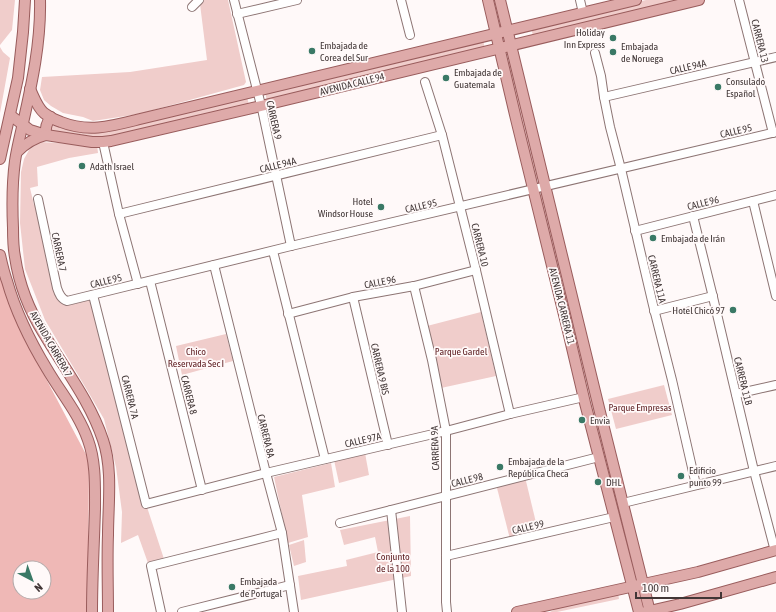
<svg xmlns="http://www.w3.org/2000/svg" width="776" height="612" font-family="'Asap Condensed',sans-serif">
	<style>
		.green { fill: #f0cdcb }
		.forest { fill: #efb8b6; fill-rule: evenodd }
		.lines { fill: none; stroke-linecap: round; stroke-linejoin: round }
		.minor-casing { stroke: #8d7574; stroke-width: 10 }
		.major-casing { stroke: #995c5c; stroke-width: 12 }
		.minor { stroke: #fff; stroke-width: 8 }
		.major { stroke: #deaaa9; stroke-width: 10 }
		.poi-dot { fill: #3a7966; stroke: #fff9f9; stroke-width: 1.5 }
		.labels { text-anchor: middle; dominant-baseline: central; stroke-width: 3.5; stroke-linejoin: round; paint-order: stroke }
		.poi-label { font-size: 10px; fill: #413636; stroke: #fff9f9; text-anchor: start }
		.street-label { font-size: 10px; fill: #413636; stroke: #fff9f9 }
		.park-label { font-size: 10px; fill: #5d1d20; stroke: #fff9f9 }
	</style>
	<rect width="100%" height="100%" fill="#fff9f9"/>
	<g class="green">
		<polygon points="0,0 15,0 12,30 0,45"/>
		<polygon points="204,0 228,0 246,82 244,85 139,114 93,121 83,117 63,113 51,106 44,100 40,90 42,77 130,72 207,60 200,4"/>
		<polygon points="646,0 684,0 533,36 531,27"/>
		<polygon points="483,40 485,49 267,101 265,92"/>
		<polygon points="0,47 3,52 10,58 0,113"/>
		<polygon points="512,60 541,178 536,179 507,61"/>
		<polygon points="247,97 249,105 99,139 50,132 50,129 52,123 69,129"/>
		<polygon points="40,142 97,145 98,153 69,158 37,167 38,186 30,188 34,205 39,205 61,297 93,295 146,504 164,559 148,563 138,535 121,543 122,512 116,467 104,419 87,390 45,320 25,269 20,223 21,172 24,159 29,150"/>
		<polygon points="545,193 638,571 633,572 540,195"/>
		<polygon points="481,312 496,376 441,388 427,326"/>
		<polygon points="226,334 233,361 182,375 176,346"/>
		<polygon points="664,385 672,415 616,429 608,399"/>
		<polygon points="365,453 369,475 339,483 334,460"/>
		<polygon points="331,463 335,487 302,495 308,537 288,543 274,477"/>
		<polygon points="525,477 539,535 511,543 496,484"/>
		<polygon points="410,516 411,576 301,600 298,576 347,566 346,560 378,552 375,537 344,545 340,530"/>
		<polygon points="304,540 306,562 294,566 289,545"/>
		<polygon points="618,593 619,599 557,612 550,612 562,606"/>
	</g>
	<path class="forest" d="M 0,274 L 25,339 L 89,460 L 88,612 L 0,612 ZM 20,568 L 44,568 L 44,592 L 20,592 Z"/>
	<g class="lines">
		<defs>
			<g id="minor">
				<polyline points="234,0 262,109 291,246"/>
				<polyline points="401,0 410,35"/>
				<polyline points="580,0 583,13"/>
				<polyline points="739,0 773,133"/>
				<polyline points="192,7 199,0"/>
				<polyline points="237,14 297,0"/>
				<polyline points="595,53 601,76 604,97 610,127 621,169 653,305 672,380 696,485"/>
				<polyline points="425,82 442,135 474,262 510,414"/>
				<polyline points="604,97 776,57"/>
				<polyline points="103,142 119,214 138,284"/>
				<path d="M 38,199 L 57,288 C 59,294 61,299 67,301 L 291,246 L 776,132"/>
				<polyline points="753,201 776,296"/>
				<polyline points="119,214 442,135"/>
				<polyline points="693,216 712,293 754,471 775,551"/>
				<polyline points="635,231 776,195"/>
				<polyline points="273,251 325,459"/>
				<polyline points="214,265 266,473 282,533 294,612"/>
				<polyline points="150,281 202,490"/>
				<polyline points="414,286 432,360 446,431 446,602 447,612"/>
				<polyline points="93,295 146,504 266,473 446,431 510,414 584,397"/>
				<polyline points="353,297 388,445"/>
				<polyline points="654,311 713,296"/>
				<polyline points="288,314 353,297 414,286 476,270"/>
				<polyline points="736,394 776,385"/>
				<polyline points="623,503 776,466"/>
				<polyline points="391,510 402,612"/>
				<polyline points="340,523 599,457"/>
				<polyline points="446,556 614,517"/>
				<polyline points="161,612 151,566 282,533"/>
				<polyline points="182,612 290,585"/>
			</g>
			<g id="major">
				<path d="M 40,0 C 41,42 32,83 23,123 C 20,136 17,148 15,161 C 12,183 12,205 13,228 C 13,237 13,247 15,257 C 19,284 29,310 44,334 C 64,368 90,401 103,440 C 113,469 108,505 108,535 C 107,561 108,586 108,612"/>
				<polyline points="488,0 516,119 568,331 585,403 639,612"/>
				<polyline points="500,0 600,412 650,612"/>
				<path d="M 30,89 C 34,97 37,107 44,113 C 49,117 55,120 61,122 C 89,133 112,126 140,119 L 636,0"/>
				<polyline points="10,115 30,130 46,135 92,142 103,142 111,141 261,106 699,0"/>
				<path d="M 46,135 C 45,128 46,123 51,117"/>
				<path d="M 17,152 C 26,143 34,138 46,135"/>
				<polyline points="0,159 18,78 23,32 25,0"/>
				<path d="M 0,255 C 2,264 4,273 7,281 C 16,313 30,341 47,369 C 61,393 79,414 88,440 C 96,462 95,486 95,509 C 94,543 92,578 92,612"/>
				<polyline points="517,612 698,572 776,550"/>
				<polyline points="645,612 680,604 776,577"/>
			</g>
		</defs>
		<use href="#minor" class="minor-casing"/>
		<use href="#major" class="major-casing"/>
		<use href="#minor" class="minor"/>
		<use href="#major" class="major"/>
	</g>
	<g class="poi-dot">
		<circle cx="613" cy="38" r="4"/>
		<circle cx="312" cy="51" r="4"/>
		<circle cx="613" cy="52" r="4"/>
		<circle cx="446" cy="78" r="4"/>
		<circle cx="718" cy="87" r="4"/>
		<circle cx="82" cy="166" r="4"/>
		<circle cx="381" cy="207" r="4"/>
		<circle cx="653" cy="238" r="4"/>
		<circle cx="733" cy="310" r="4"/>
		<circle cx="582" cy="420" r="4"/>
		<circle cx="500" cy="467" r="4"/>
		<circle cx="681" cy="476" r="4"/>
		<circle cx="598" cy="482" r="4"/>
		<circle cx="232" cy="587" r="4"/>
	</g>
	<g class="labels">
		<g class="poi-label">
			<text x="605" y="32" text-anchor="end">Holiday<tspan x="605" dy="12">Inn Express</tspan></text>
			<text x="320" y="45">Embajada de<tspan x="320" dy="12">Corea del Sur</tspan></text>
			<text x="621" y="46">Embajada<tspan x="621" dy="12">de Noruega</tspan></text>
			<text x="454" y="72">Embajada de<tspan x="454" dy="12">Guatemala</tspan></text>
			<text x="726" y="81">Consulado<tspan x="726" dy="12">Español</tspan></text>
			<text x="90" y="166">Adath Israel</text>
			<text x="373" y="201" text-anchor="end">Hotel<tspan x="373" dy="12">Windsor House</tspan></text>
			<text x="661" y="238">Embajada de Irán</text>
			<text x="725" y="310" text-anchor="end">Hotel Chicó 97</text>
			<text x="590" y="420">Envia</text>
			<text x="508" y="461">Embajada de la<tspan x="508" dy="12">República Checa</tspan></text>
			<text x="689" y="470">Edificio<tspan x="689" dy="12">punto 99</tspan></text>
			<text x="606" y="482">DHL</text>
			<text x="240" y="581">Embajada<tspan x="240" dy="12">de Portugal</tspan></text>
		</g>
		<g class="street-label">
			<text transform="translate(760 41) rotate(76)">CARRERA 13</text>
			<text transform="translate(688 67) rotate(-13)">CALLE 94A</text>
			<text transform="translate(352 84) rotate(-14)">AVENIDA CALLE 94</text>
			<text transform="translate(274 120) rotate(77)">CARRERA 9</text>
			<text transform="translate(736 131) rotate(-13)">CALLE 95</text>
			<text transform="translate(278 165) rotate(-14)">CALLE 94A</text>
			<text transform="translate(703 203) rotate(-14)">CALLE 96</text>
			<text transform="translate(421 206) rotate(-13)">CALLE 95</text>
			<text transform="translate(480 245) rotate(76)">CARRERA 10</text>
			<text transform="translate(59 252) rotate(78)">CARRERA 7</text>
			<text transform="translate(657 279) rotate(76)">CARRERA 11A</text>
			<text transform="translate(106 281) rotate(-14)">CALLE 95</text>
			<text transform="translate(380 282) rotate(-11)">CALLE 96</text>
			<text transform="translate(562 306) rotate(76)">AVENIDA CARRERA 11</text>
			<text transform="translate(51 344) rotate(60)">AVENIDA CARRERA 7</text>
			<text transform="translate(380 369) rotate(77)">CARRERA 9 BIS</text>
			<text transform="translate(743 381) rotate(76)">CARRERA 11B</text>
			<text transform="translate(189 395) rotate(76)">CARRERA 8</text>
			<text transform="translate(130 397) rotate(76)">CARRERA 7A</text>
			<text transform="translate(266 436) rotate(76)">CARRERA 8A</text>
			<text transform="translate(363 440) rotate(-13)">CALLE 97A</text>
			<text transform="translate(435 448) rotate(-92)">CARRERA 9A</text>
			<text transform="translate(467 480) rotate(-14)">CALLE 98</text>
			<text transform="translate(528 527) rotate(-13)">CALLE 99</text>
		</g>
		<g class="park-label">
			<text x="196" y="351">Chico<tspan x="196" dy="12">Reservada Sec I</tspan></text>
			<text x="461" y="351">Parque Gardel</text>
			<text x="640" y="407">Parque Empresas</text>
			<text x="393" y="556">Conjunto<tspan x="393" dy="12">de la 100</tspan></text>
		</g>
	</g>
	<g transform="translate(32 580) rotate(139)"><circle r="19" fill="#fff9f9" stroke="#b3abab"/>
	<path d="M0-3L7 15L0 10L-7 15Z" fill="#3a7966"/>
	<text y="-6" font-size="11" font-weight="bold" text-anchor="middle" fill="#413636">N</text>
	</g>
	<path d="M636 592v6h85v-6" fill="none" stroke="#413636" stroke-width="2"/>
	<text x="642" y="592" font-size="12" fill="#413636" stroke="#fff9f9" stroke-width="3" paint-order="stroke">100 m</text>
</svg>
